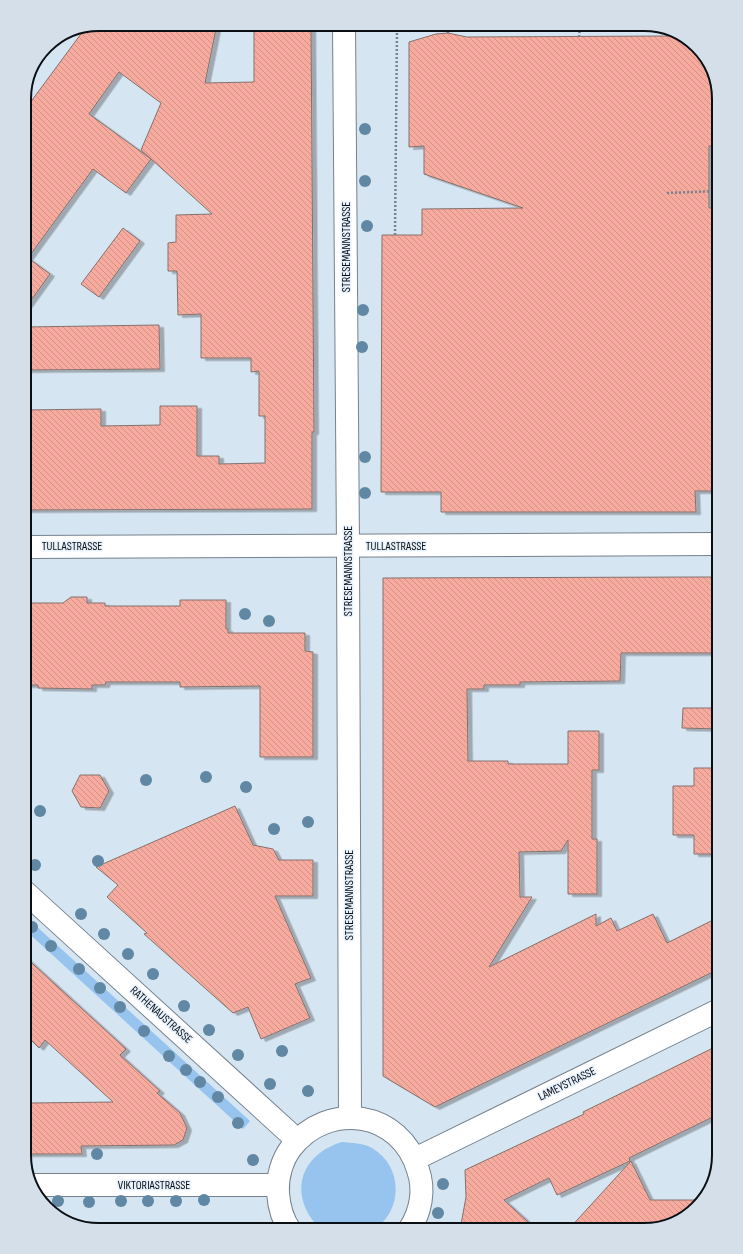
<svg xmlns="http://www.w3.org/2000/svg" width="743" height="1254" font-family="'Sofia Sans Condensed',sans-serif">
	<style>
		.green { fill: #96c4ee }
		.building { fill: url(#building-back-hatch); stroke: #84716e; fill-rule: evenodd; filter: url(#shadow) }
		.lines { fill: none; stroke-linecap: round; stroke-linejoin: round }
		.minor-casing { stroke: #75828e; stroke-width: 24 }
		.path { stroke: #79838c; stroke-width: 2.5; stroke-dasharray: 2 2; stroke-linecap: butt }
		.minor { stroke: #fff; stroke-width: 22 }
		.tree { fill: #6087a3 }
		.labels { text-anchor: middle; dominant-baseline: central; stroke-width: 3; stroke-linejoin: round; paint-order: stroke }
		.street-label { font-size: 12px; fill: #0a0f14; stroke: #e6f1fc }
		.rim { fill: none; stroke: #0a0f14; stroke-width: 2 }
	</style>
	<defs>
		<pattern id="building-back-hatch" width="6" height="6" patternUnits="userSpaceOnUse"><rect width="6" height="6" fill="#f7aa9e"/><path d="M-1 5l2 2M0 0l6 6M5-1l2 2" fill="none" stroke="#d29187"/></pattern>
		<filter id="shadow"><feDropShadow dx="4.5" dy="2.5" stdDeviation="0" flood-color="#0004"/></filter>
	</defs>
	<rect width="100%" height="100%" fill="#d6e5f2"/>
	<g class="green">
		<polygon points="24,915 250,1121 243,1129 24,929"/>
		<path d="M 342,1142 C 352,1143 363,1143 372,1148 C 403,1166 404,1211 373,1230 C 361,1230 349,1230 337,1230 C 333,1230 328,1231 324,1230 C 319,1228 312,1220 309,1215 C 290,1182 308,1152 342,1142 Z"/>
	</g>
	<g class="building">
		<path d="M 100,24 L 217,24 L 205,83 L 254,82 L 254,24 L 311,24 L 314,432 L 312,432 L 312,509 L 24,510 L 24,410 L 101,409 L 101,426 L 160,425 L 160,406 L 197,406 L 197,456 L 219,456 L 219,464 L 265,463 L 265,416 L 259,416 L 259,371 L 251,372 L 251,358 L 201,358 L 201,314 L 178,315 L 177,271 L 168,271 L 168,243 L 176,242 L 176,215 L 212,214 L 151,159 L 126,193 L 93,169 L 28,258 L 50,274 L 24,310 L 24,111 L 86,27 ZM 119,72 L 161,103 L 141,150 L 151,159 L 89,114 Z"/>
		<polygon points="448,33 467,37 667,36 678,34 686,37 711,66 719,99 719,146 709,146 709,208 712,208 712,234 719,234 719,491 695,491 696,512 441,512 441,492 381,492 382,235 422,235 422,209 523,208 424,174 424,146 409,147 409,42 436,34"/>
		<polygon points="123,228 140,241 99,297 81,284"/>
		<polygon points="159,325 160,369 24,370 24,327"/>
		<polygon points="699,577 719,577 719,653 621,653 620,681 520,682 520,685 484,685 484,689 467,689 468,761 508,761 508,764 568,764 568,731 599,731 599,770 592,770 592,839 597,839 597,894 568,894 568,840 561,851 519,852 520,897 532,897 489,967 596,914 596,926 611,918 617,931 653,914 667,943 719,917 719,969 435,1107 383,1076 383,578"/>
		<polygon points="71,597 87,597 87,603 105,603 105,606 180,606 180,600 226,600 226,629 228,629 228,633 305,633 305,651 313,652 313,757 260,757 260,686 180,687 180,682 106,682 105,685 92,685 92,689 38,688 38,685 25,685 24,603 63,603"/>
		<polygon points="683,708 719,708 719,729 682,728"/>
		<polygon points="694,768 719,768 719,854 694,854 694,835 673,835 673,786 694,786"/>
		<polygon points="80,775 100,775 109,791 100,808 81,807 72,791"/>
		<polygon points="235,806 253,845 273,849 279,860 313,860 313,896 275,896 311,978 295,984 310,1018 261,1039 248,1007 233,1013 144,934 147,933 107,897 118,885 96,867"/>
		<polygon points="24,956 126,1049 120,1055 160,1091 157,1093 180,1113 187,1128 183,1140 174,1145 81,1146 82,1154 27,1154 26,1129 29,1129 30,1103 113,1102 45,1040 39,1048 24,1033"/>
		<polygon points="719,1045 719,1114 629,1158 630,1161 557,1195 549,1178 504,1200 537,1230 460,1230 466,1197 465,1170 584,1114 583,1112"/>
		<polygon points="631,1161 650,1200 703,1200 677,1222 644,1230 568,1230"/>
	</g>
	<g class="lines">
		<defs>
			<g id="minor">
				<polyline points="344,24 348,546 350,1117"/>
				<polyline points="24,547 719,544"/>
				<polyline points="24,891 297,1140"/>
				<polyline points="415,1159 719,1010"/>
				<polyline points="31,1185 277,1185"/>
				<path d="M 290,1230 C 282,1219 279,1206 278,1193 C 277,1177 282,1160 291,1148 C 328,1100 401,1111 418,1170 C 425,1190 421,1212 409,1230"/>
			</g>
		</defs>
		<use href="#minor" class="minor-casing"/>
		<g class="path">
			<polyline points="448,33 448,29"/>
			<polyline points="579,37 580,27"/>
			<polyline points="667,193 719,191"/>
			<polyline points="395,235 397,29"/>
		</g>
		<use href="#minor" class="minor"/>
	</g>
	<g class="tree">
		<circle cx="365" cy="129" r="6"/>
		<circle cx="365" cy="181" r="6"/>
		<circle cx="367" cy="226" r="6"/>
		<circle cx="363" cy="310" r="6"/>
		<circle cx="362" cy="347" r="6"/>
		<circle cx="365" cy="457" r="6"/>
		<circle cx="365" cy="493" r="6"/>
		<circle cx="245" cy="614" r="6"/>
		<circle cx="269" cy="621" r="6"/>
		<circle cx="206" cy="777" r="6"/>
		<circle cx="146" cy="780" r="6"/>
		<circle cx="246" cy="787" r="6"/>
		<circle cx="40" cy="811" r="6"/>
		<circle cx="308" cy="822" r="6"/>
		<circle cx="274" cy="829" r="6"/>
		<circle cx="98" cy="861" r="6"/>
		<circle cx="35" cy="865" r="6"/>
		<circle cx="81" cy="914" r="6"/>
		<circle cx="32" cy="927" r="6"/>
		<circle cx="104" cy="934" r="6"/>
		<circle cx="51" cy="946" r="6"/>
		<circle cx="128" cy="954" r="6"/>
		<circle cx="79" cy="969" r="6"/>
		<circle cx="153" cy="974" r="6"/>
		<circle cx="100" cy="988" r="6"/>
		<circle cx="184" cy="1006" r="6"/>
		<circle cx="120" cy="1007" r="6"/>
		<circle cx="209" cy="1030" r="6"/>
		<circle cx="144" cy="1031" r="6"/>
		<circle cx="282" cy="1051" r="6"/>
		<circle cx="238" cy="1055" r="6"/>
		<circle cx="169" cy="1056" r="6"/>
		<circle cx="186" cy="1070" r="6"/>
		<circle cx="200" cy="1082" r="6"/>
		<circle cx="270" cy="1084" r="6"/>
		<circle cx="308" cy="1091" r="6"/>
		<circle cx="218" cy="1097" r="6"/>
		<circle cx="238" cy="1123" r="6"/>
		<circle cx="97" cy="1154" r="6"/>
		<circle cx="253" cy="1160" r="6"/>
		<circle cx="443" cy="1184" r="6"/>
		<circle cx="204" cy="1200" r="6"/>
		<circle cx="58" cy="1201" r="6"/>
		<circle cx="121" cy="1201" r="6"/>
		<circle cx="148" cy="1201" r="6"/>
		<circle cx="176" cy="1201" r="6"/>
		<circle cx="89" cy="1202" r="6"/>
		<circle cx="438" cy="1213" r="6"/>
	</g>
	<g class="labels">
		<g class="street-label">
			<text transform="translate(346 247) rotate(-90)">STRESEMANNSTRASSE</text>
			<text x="72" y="546">TULLASTRASSE</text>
			<text x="396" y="546">TULLASTRASSE</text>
			<text transform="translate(348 571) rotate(-90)">STRESEMANNSTRASSE</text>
			<text transform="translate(349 895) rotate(-90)">STRESEMANNSTRASSE</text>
			<text transform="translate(161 1015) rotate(42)">RATHENAUSTRASSE</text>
			<text transform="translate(567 1084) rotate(-26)">LAMEYSTRASSE</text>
			<text x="154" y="1185">VIKTORIASTRASSE</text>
		</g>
	</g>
	<path d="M0 0H743V1254H0ZM99 31H644A68 68 0 0 1 712 99V1155A68 68 0 0 1 644 1223H99A68 68 0 0 1 31 1155V99A68 68 0 0 1 99 31Z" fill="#d4dfe9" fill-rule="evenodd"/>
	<path class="rim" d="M99 31H644A68 68 0 0 1 712 99V1155A68 68 0 0 1 644 1223H99A68 68 0 0 1 31 1155V99A68 68 0 0 1 99 31Z"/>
</svg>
